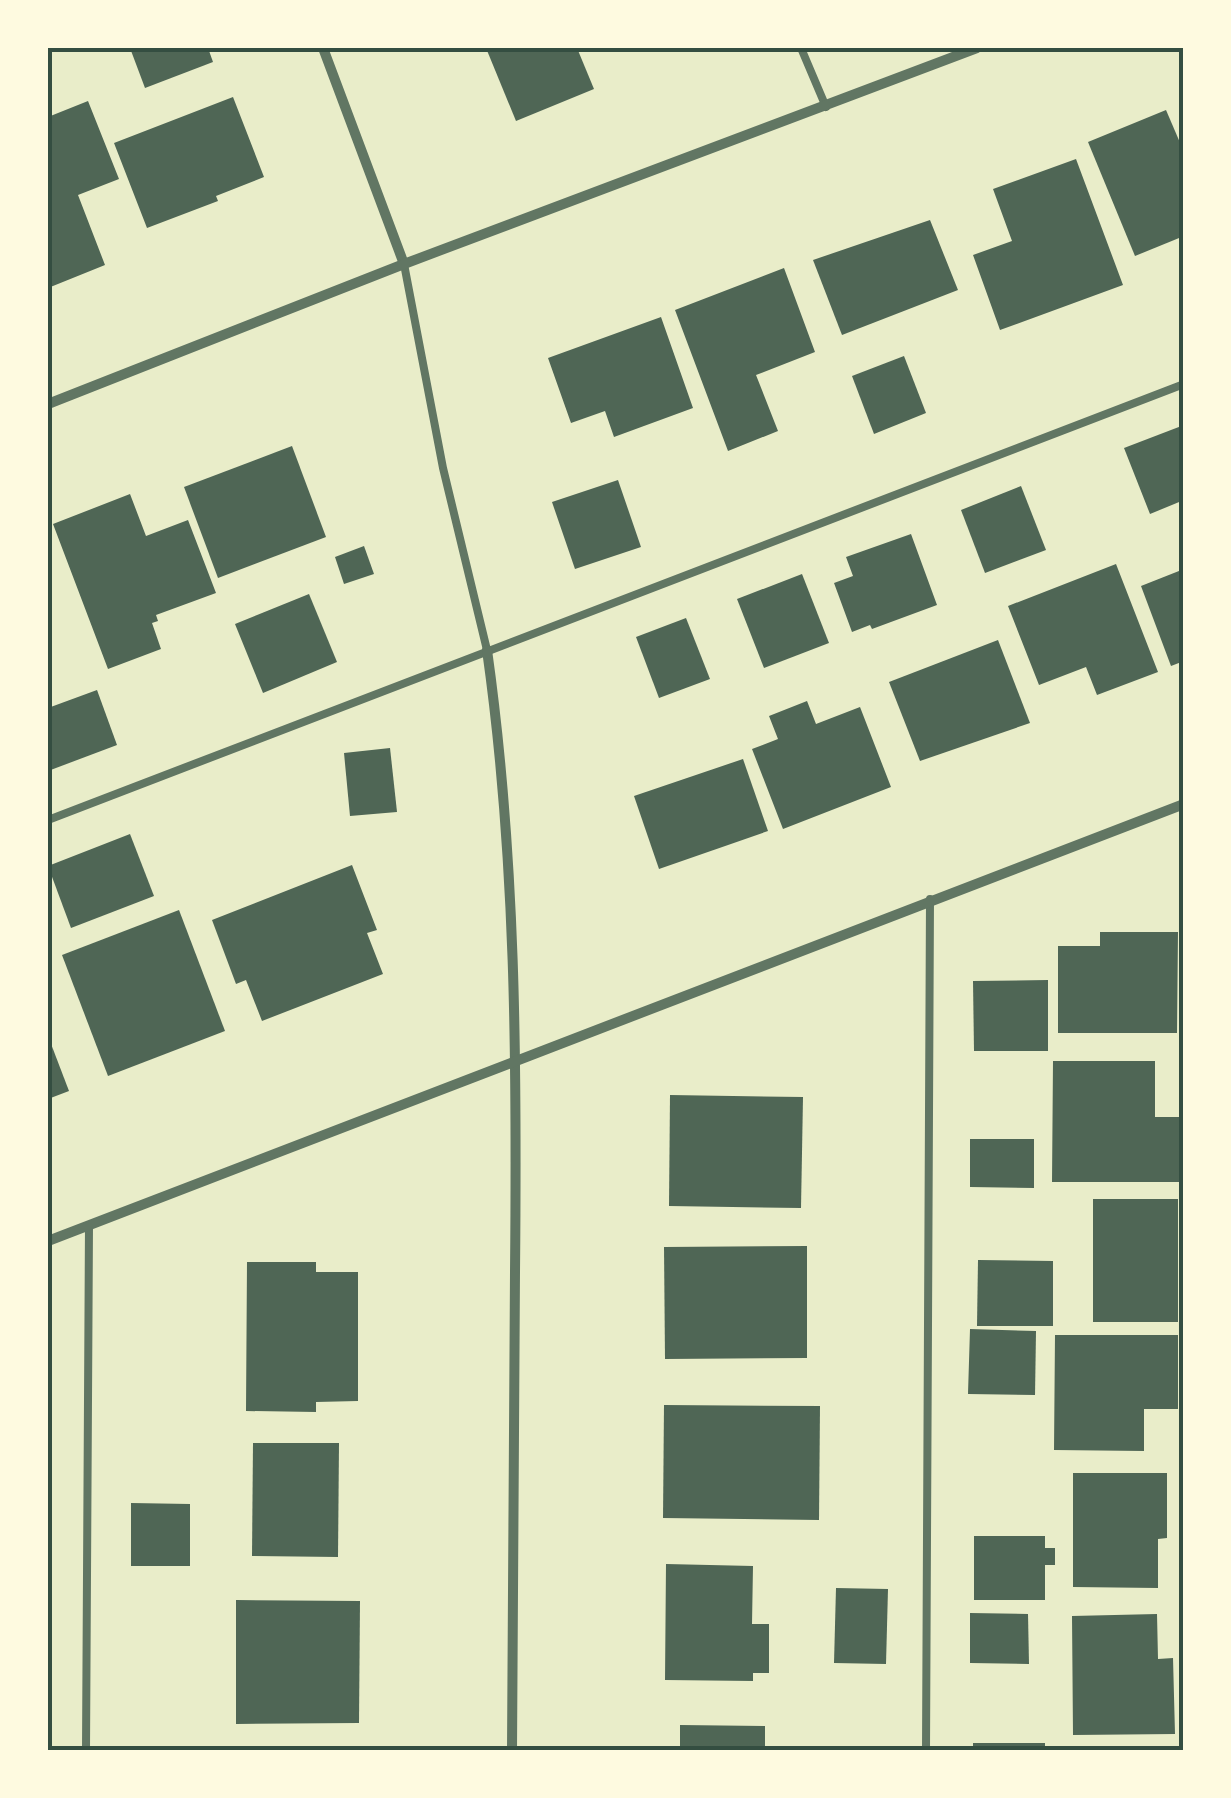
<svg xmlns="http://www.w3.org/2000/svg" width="1231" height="1798" font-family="'Exo 2',sans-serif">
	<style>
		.building { fill: #4f6655 }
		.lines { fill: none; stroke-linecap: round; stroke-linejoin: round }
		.service { stroke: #617663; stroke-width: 8 }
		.minor { stroke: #617663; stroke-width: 10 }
		.neatline { fill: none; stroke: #344e41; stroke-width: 4 }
	</style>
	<rect width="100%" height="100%" fill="#e9edc9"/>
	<g class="building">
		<polygon points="130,48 208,48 213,62 145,88"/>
		<polygon points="486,48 577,48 594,89 516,121"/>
		<polygon points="233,97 264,177 216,196 218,201 147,228 114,143"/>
		<polygon points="88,101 119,179 78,195 105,265 48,288 48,117"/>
		<polygon points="1166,110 1184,152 1184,236 1135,256 1088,142"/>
		<polygon points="1076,159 1123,285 1000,330 973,255 1012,241 993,189"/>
		<polygon points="930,220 958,290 842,335 813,260"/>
		<polygon points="784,268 815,352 756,375 778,431 728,451 675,310"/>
		<polygon points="661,317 693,408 614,437 605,411 571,423 548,358"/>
		<polygon points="904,356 926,413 874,434 852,376"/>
		<polygon points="1184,425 1184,500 1150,514 1124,448"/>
		<polygon points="292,446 326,537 218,578 184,487"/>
		<polygon points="618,480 641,547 575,569 552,502"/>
		<polygon points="1021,486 1046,550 985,573 961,510"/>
		<polygon points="130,494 146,536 188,520 216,593 156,615 158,621 152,623 161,649 108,669 53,524"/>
		<polygon points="911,534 937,605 872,629 870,625 852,632 834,583 853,576 846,557"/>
		<polygon points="364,546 374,574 344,584 335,557"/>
		<polygon points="1116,564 1158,672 1097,695 1086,667 1039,685 1008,606"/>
		<polygon points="1184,569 1184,661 1171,666 1141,586"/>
		<polygon points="802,574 829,643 764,668 737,599"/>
		<polygon points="309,594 337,662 263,693 235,624"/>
		<polygon points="686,618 710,679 659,698 636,637"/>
		<polygon points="998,640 1030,723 920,761 889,682"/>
		<polygon points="97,690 117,745 48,771 48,708"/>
		<polygon points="807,701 816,724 860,707 891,787 783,829 752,749 778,739 769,716"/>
		<polygon points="390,748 397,812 350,816 344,753"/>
		<polygon points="743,759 768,831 659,869 634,796"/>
		<polygon points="130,834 154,896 71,928 48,866"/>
		<polygon points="352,865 377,930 367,933 383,974 262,1021 246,980 236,984 212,920"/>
		<polygon points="179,910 225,1031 108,1076 62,955"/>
		<polygon points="1100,932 1178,932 1177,1033 1058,1033 1058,946 1100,946"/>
		<polygon points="1048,980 1048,1051 974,1051 973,981"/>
		<polygon points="48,1036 69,1091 48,1099"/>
		<polygon points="1053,1061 1155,1061 1155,1117 1184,1117 1184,1182 1052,1182"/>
		<polygon points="670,1095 803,1097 801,1208 669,1206"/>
		<polygon points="970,1139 1034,1139 1034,1188 970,1187"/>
		<rect x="1093" y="1199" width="85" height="123"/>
		<polygon points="807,1246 807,1358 665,1359 664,1247"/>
		<polygon points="978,1260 1053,1261 1053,1326 977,1326"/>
		<polygon points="247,1262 316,1262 316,1272 358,1272 358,1401 316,1402 316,1412 246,1411"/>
		<polygon points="970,1329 1036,1331 1035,1395 968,1394"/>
		<polygon points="1055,1335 1178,1335 1178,1409 1144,1409 1144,1451 1054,1450"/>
		<polygon points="664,1405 820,1406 819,1520 663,1518"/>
		<polygon points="253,1443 339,1443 338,1557 252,1556"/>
		<polygon points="1073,1473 1167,1473 1167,1538 1158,1539 1158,1588 1073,1587"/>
		<polygon points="131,1503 190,1504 190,1566 131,1566"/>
		<polygon points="974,1536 1045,1536 1045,1548 1055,1548 1055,1565 1045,1565 1045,1600 974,1600"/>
		<polygon points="666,1564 753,1566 752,1624 769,1624 769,1673 753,1673 753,1681 665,1680"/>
		<polygon points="836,1588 888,1589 886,1664 834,1663"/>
		<polygon points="236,1600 360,1601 359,1723 236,1724"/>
		<polygon points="970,1613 1028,1614 1029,1664 970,1663"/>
		<polygon points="1157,1614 1158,1659 1173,1658 1175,1734 1073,1735 1072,1616"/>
		<polygon points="680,1725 765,1726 765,1750 680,1750"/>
		<rect x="973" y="1743" width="72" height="7"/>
	</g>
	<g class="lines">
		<g class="service">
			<polyline points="801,48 826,107"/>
			<polyline points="404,264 443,468 487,650"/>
			<polyline points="48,820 1184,384"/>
			<polyline points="86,1750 89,1225"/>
			<polyline points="926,1750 930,899"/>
		</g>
		<g class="minor">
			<polyline points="323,48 404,264"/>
			<polyline points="48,404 404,264 977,48"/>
			<path d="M 487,650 C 516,856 517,1063 515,1272 C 514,1431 513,1591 512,1750"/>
			<polyline points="48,1241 1184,804"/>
		</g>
	</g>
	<rect width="1231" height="1798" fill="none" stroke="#fefae0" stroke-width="100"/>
	<rect x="50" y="50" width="1131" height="1698" class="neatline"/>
</svg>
